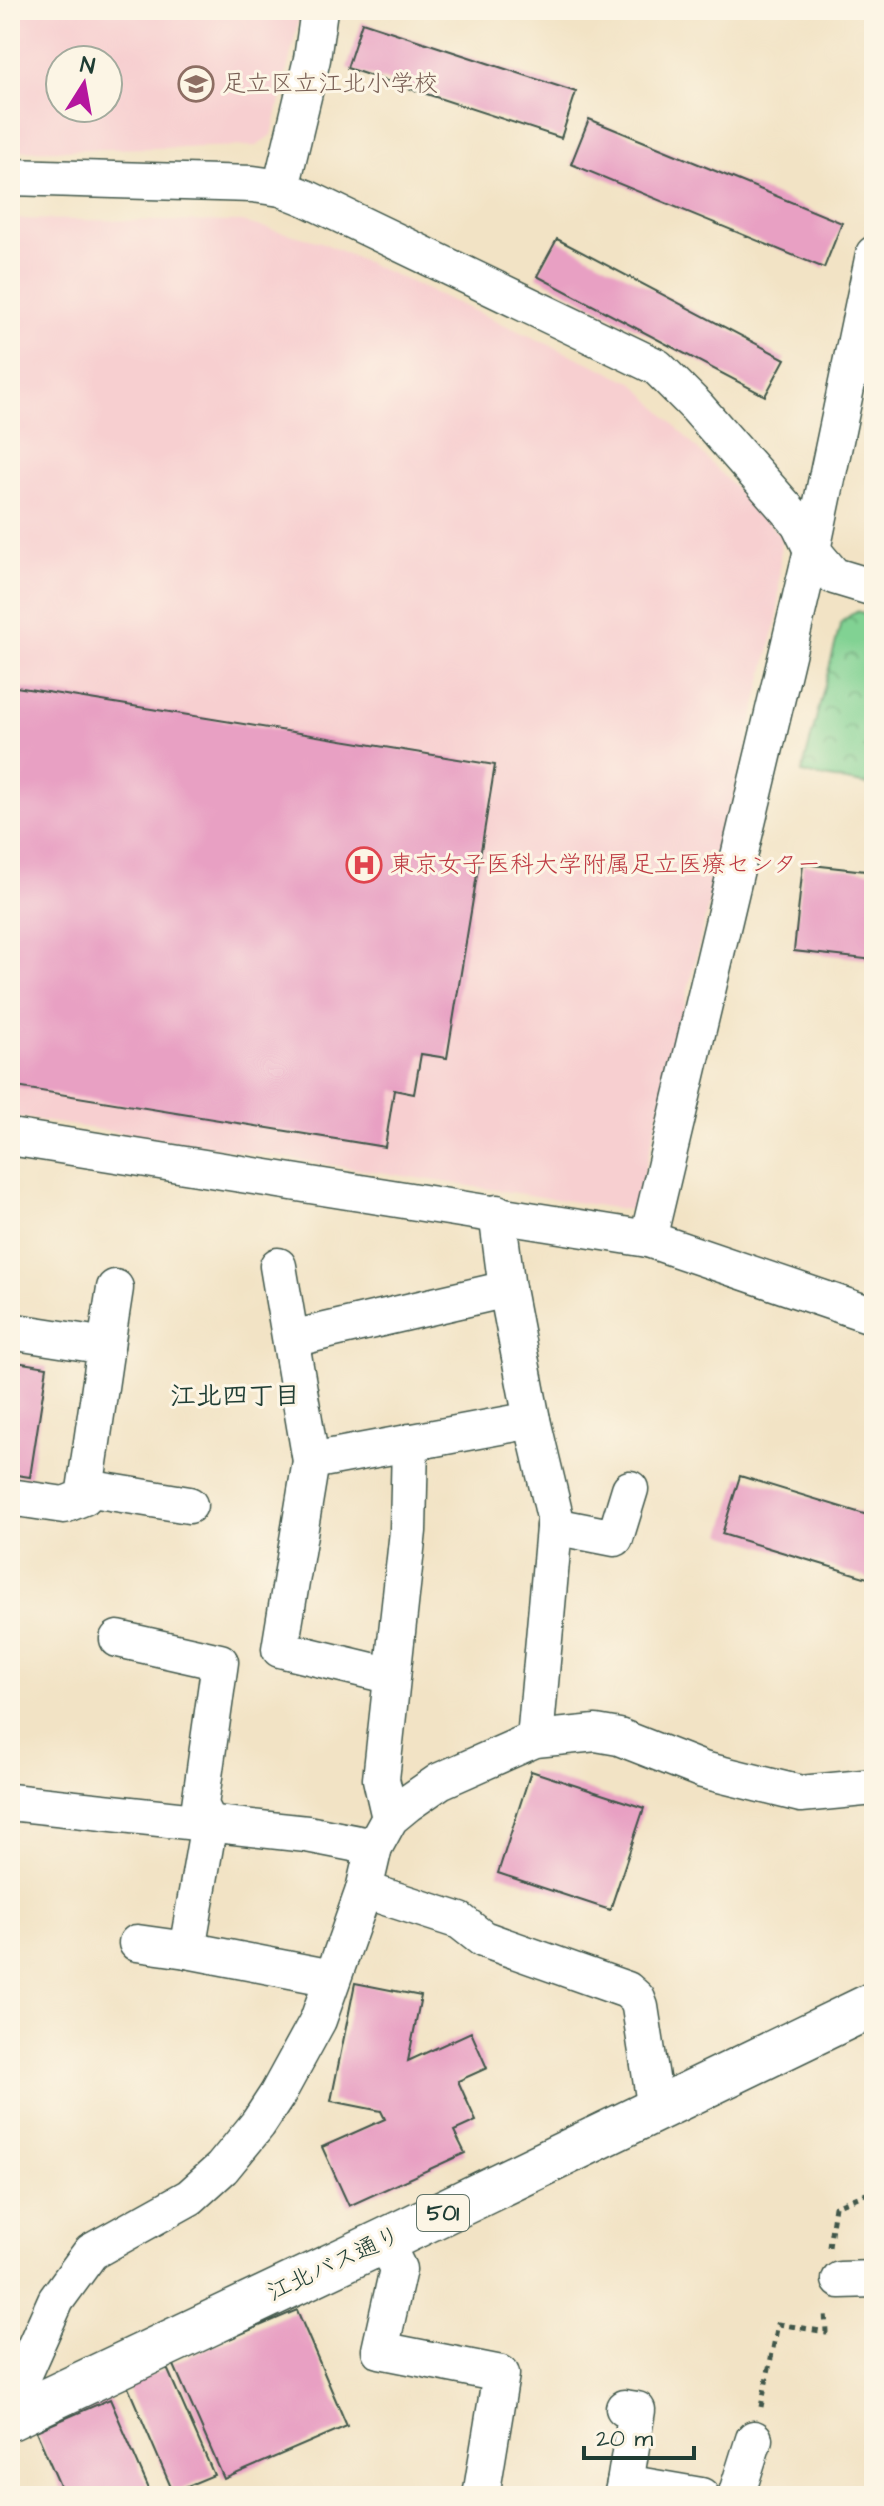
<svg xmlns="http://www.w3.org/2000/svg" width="884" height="2506" font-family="'Architects Daughter','Klee One',sans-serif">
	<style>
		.built { fill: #f7cfd0; fill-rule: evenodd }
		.park { fill: url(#park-crowns); stroke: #508864; stroke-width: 2 }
		.building { fill: #e8a0c3 }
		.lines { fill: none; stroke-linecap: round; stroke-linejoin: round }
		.minor-casing { stroke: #3f564a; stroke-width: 39 }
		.major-casing { stroke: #3f564a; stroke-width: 47 }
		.path { stroke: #3f564a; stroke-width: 5; stroke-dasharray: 6 6; stroke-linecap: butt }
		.minor { stroke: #fff; stroke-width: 36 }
		.major { stroke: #fff; stroke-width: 44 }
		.labels { text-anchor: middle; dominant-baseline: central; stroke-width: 6; stroke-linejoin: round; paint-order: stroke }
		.shield { fill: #fcf5e5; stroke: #617469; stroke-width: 2 }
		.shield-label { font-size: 22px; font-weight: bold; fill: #1f3d34 }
		.education-label { font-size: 24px; fill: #785e54; stroke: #fcf5e5; text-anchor: start }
		.health-label { font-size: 24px; fill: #be3a42; stroke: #fcf5e5; text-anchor: start }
		.street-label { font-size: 24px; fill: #1f3d34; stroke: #fcf5e5 }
		.neighbourhood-label { font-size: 26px; font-weight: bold; fill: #1f3d34; stroke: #fcf5e5 }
	</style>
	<defs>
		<pattern id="park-crowns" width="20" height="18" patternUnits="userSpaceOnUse" patternTransform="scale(2)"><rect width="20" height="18" fill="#81d293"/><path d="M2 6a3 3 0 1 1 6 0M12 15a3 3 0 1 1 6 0" fill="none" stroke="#69ac79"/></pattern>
	</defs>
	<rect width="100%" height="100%" fill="#fcf5e5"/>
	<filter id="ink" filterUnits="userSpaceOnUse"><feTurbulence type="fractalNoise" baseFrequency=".0125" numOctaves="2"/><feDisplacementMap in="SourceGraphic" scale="16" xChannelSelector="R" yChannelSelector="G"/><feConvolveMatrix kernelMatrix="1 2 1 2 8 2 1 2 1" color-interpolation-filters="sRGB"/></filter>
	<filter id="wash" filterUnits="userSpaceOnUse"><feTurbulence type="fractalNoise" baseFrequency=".006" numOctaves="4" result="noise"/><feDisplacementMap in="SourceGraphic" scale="32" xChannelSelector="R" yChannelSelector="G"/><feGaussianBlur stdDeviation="1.8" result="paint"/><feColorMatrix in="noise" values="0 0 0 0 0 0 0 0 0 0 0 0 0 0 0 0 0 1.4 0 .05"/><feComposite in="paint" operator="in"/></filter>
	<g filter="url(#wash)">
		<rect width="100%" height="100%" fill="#f2e3c5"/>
		<g class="built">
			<path d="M 10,10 L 301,10 L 272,135 L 257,146 L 10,151 ZM 60,60 L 108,60 L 108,108 L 60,108 Z"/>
			<polygon points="10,219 242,222 321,242 634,383 781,536 778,614 636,1208 628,1210 10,1116"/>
		</g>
		<polygon class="park" points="856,611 874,616 874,786 802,773 841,622"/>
		<g id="blocks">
			<g class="building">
				<polygon points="362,22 576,92 561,138 347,68"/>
				<polygon points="589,119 842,223 824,268 571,164"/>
				<polygon points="557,239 785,359 765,396 537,276"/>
				<polygon points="10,686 495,765 447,1058 421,1054 414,1094 394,1090 385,1147 10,1086"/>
				<polygon points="803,864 874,872 874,960 794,951"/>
				<polygon points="10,1361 47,1367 30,1477 10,1474"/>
				<polygon points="740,1476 874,1517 874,1580 722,1534"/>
				<polygon points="531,1771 644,1808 610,1910 498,1873"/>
				<polygon points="355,1983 421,1996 408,2061 471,2032 487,2068 458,2081 476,2121 454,2131 465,2153 349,2206 322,2147 385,2119 381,2111 331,2101"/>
				<polygon points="297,2310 347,2426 224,2479 173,2363"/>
				<polygon points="167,2368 214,2475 173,2492 127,2385"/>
				<polygon points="110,2399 152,2496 71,2496 61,2488 36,2431"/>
			</g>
		</g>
	</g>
	<g filter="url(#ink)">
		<use href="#blocks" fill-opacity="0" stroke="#3f564a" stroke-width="2"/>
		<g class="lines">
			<defs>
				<g id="minor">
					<polyline points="10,177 253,184 281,188 306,198 657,367 696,406 799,523 812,550 834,576 874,588"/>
					<polyline points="281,188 312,59 319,10"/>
					<polyline points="10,1137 648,1239 874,1316"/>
					<polyline points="497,1213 507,1289 532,1420 555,1517 535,1739"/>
					<polyline points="648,1239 812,550 874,254"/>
					<polyline points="278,1266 311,1461 280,1649 392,1676"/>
					<polyline points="10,1331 106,1346 84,1497 64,1505 10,1497"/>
					<polyline points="291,1339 507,1289"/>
					<polyline points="106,1346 115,1288"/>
					<polyline points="311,1461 532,1420"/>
					<polyline points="86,1488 189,1505"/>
					<polyline points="554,1526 615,1538 630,1489"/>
					<polyline points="118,1639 220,1662 200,1805 209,1823 187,1950 332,1978"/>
					<polyline points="10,1802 307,1834 374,1847"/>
					<polyline points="390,1818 381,1779 408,1531 410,1442"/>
					<polyline points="364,1890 460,1921 483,1939 627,1990 637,1999 640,2007 656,2110"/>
					<polyline points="137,1943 187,1950"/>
					<polyline points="384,2241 398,2269 380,2350 501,2374 481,2496"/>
					<polyline points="840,2280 874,2279"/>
					<polyline points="624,2408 637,2410 625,2483"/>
					<polyline points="20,2412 14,2398 19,2383 56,2300 91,2252 190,2197 222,2168 258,2124 277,2095 318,2020 364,1890 374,1847 390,1818 407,1804 440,1781 535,1739 596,1733 619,1737 703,1770 801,1794 874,1787"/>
					<polyline points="622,2496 625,2483 701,2496"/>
					<polyline points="736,2496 754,2439"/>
				</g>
				<polyline id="major" points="10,2418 384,2241 874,2004"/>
			</defs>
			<use href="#minor" class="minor-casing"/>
			<use href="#major" class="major-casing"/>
			<g class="path">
				<polyline points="829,2247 835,2206 874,2191"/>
				<polyline points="761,2407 778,2324 826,2332 825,2311"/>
			</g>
			<use href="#minor" class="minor"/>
			<use href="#major" class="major"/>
		</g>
	</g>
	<defs>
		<symbol id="school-ring" viewBox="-11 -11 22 22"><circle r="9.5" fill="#fcf5e5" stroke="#8d6e63" stroke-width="1.5"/><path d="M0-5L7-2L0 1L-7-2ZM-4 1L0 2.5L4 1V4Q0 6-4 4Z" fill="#8d6e63"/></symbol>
		<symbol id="hospital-ring" viewBox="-11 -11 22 22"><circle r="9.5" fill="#fcf5e5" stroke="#e0444e" stroke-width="1.5"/><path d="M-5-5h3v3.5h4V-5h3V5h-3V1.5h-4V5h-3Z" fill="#e0444e"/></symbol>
	</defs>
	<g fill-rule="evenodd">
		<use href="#school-ring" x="176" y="64" width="40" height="40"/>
		<use href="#hospital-ring" x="344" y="845" width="40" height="40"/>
	</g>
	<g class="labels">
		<rect class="shield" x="417" y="2195" width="52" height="36" rx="6"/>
		<g class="shield-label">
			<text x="443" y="2213">501</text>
		</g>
		<g class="education-label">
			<text x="222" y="84">足立区立江北小学校</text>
		</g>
		<g class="health-label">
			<text x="390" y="865">東京女子医科大学附属足立医療センター</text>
		</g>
		<g class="street-label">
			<text transform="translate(334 2264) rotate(-25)">江北バス通り</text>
		</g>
		<g class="neighbourhood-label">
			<text x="235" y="1396">江北四丁目</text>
		</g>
	</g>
	<rect width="884" height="2506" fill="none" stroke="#fcf5e5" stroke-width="40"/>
	<g transform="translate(84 84) rotate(11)"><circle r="38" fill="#fcf5e5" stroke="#a4ab9e" stroke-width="2"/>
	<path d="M0-6L14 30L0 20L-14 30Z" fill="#b5179e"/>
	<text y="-12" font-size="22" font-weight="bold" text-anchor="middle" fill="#1f3d34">N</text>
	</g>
	<path d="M584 2446v12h110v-12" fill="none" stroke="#1f3d34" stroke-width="4"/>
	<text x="596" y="2446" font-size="24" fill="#1f3d34" stroke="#fcf5e5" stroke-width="6" paint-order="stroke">20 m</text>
</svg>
